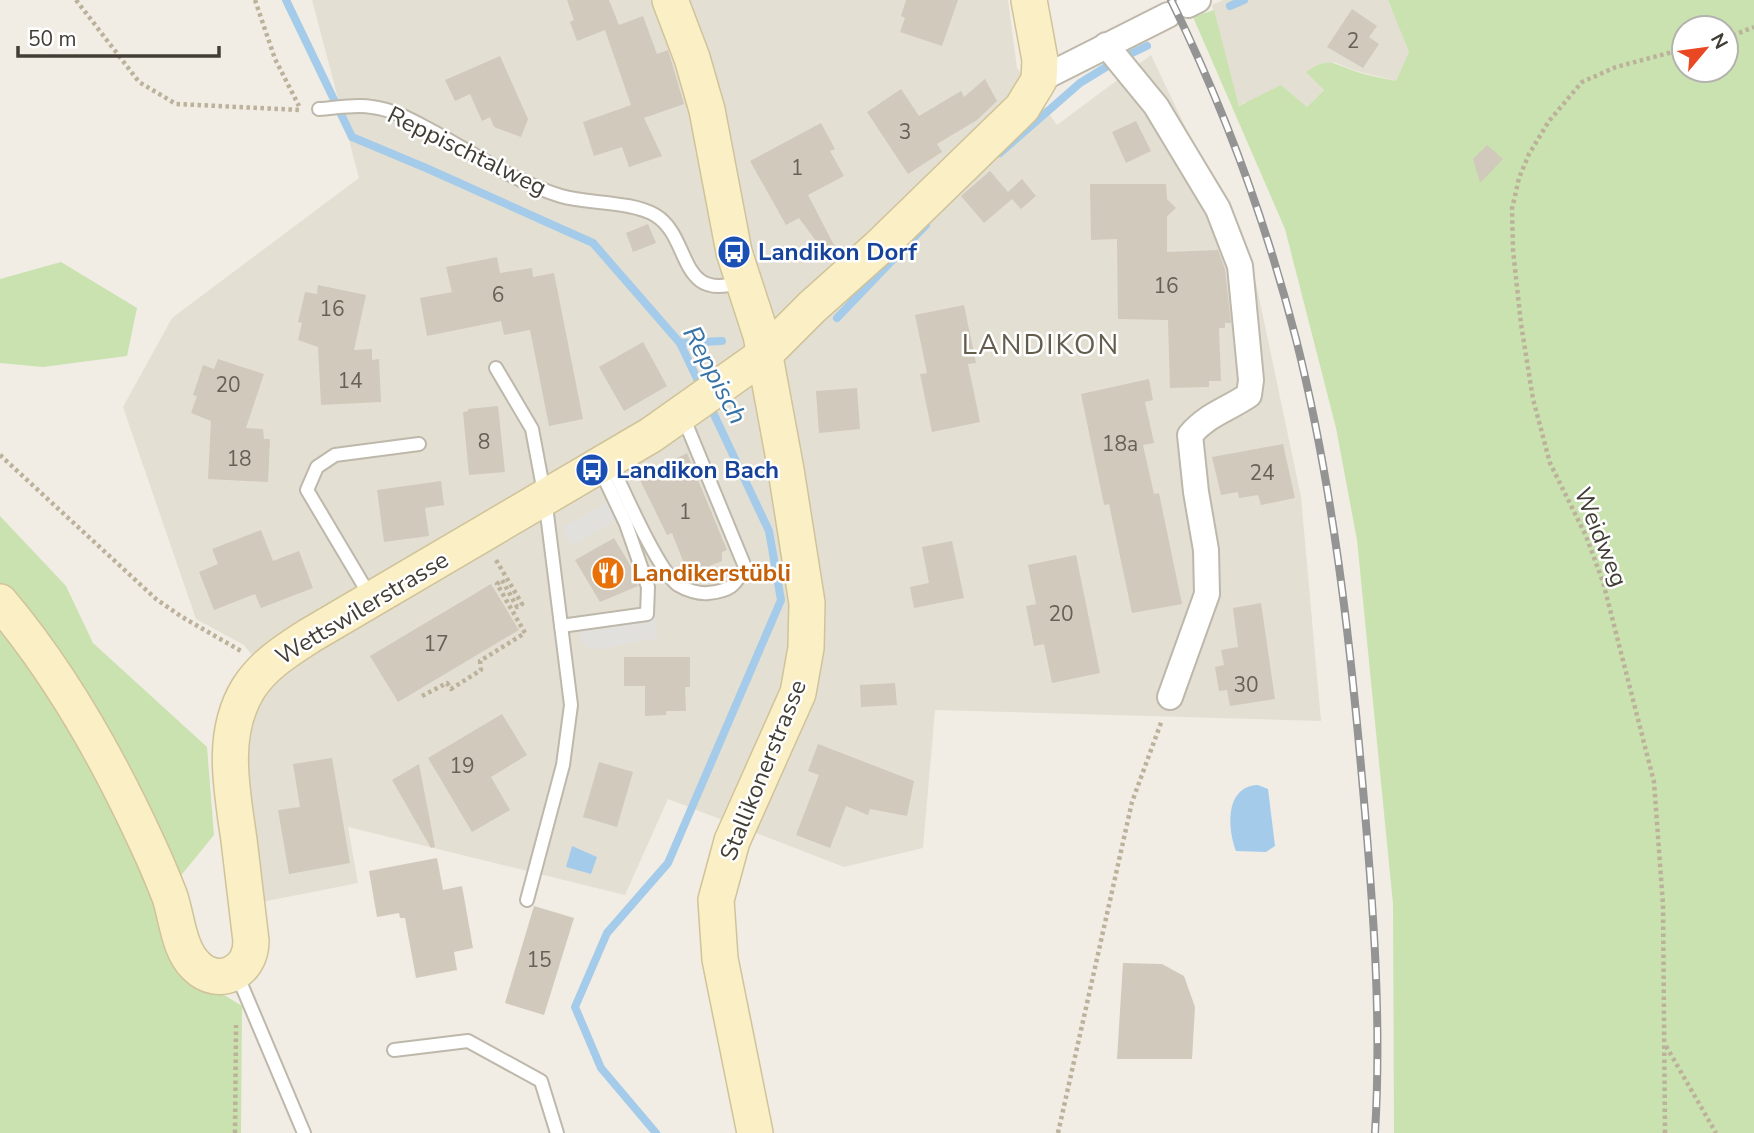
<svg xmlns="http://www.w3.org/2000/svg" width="1754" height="1133" font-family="'Nunito Sans',sans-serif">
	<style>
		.residential { fill: #e4dfd3 }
		.green { fill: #cae2b0; fill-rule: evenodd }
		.parking { fill: #e2e0dc }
		.water { fill: #a4cbea }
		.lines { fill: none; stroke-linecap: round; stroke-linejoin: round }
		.stream { stroke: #a4cbea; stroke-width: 8 }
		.building { fill: #d1c9bb }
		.lane-casing { stroke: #beb8ab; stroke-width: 16 }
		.street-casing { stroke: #beb8ab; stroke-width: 28 }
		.secondary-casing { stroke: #d0c39a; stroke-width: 38 }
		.path { stroke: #bcb19a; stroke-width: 4.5; stroke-dasharray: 3.5 3.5; stroke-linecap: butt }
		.lane { stroke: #fff; stroke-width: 12 }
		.street { stroke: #fff; stroke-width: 24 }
		.secondary { stroke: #faefc5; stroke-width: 35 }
		.rail-casing { stroke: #949494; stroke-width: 8 }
		.rail { stroke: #fff; stroke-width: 5; stroke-dasharray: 16; stroke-linecap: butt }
		.labels { text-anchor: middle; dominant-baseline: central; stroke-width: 5; stroke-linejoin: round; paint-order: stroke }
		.number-label { font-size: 21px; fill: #666156 }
		.street-label { font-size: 24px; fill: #423e35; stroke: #fff }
		.transit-label { font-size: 24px; font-weight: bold; fill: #164399; stroke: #fff; text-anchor: start }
		.food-label { font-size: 24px; font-weight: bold; fill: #c56008; stroke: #fff; text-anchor: start }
		.water-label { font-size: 26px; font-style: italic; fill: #3773a5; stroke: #fff }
		.quarter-label { font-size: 28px; letter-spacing: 2px; fill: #645c4d; stroke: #fff }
	</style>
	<rect width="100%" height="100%" fill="#f1ede4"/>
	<g class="residential">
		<polygon points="312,0 1008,0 1017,68 1057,125 1151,55 1253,269 1301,497 1321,721 935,710 923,848 844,867 668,799 625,895 348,827 358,883 262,902 245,750 253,716 274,683 244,645 196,619 123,407 172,318 359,178"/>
		<polygon points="1223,0 1388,0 1410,52 1396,81 1356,71 1334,62 1324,90 1307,107 1245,102 1239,106 1212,5"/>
	</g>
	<g class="green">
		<path d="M 1388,0 L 1754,0 L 1754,1133 L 1394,1133 L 1393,904 L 1357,540 L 1336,428 L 1285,229 L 1193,17 L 1214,10 L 1239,106 L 1281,85 L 1307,107 L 1324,90 L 1306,72 C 1329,56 1334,64 1357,72 C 1370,76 1383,78 1396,81 L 1409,52 ZM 1684,28 L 1726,28 L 1726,70 L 1684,70 Z"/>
		<polygon points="61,262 137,308 127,356 43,367 0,363 0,279"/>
		<polygon points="0,516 66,586 93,643 207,747 214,835 165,895 208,985 242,1006 241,1133 0,1133"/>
	</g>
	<g class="parking">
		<polygon points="620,496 627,514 572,546 561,528"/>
		<polygon points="656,617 658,638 595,650 582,645 577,629"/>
	</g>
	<g class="water">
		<path d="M 1258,785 L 1268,789 L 1275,846 L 1266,852 L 1236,851 C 1227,828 1225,786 1258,785 Z"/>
		<polygon points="572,846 597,857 591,874 566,867"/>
	</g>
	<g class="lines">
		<g class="stream">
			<polyline points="286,0 352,137 426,168 593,243 680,343 702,389"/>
			<polyline points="1230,6 1244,0"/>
			<polyline points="1130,54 1147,46"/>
			<polyline points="1000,153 1080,83 1106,67"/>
			<polyline points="837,318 926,225"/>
			<polyline points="680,343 722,341"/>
			<polyline points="656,1133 601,1068 575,1007 607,933 668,863 781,600 769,531 709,404"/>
		</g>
	</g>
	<g class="building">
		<polygon points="567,0 609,0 619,25 643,16 657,54 668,50 684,104 644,118 662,156 629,167 622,147 594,156 583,122 631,105 605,30 577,41 570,22 574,20"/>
		<polygon points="906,0 958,0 942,46 900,32 905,18 901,16"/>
		<polygon points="1352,9 1377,26 1369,37 1379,44 1363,68 1327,47"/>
		<polygon points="500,56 528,119 521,137 494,127 490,117 482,121 470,94 455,101 445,80"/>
		<polygon points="985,79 997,101 977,120 937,144 942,152 908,174 867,112 901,89 919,116 961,91 964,97"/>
		<polygon points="1136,121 1151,151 1126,163 1112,132"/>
		<polygon points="821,123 835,149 830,151 844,176 808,195 835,247 825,253 799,218 786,225 750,161"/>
		<polygon points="1487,145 1503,159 1480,183 1473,159"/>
		<polygon points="990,171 1008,192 1022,179 1036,196 1021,209 1012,199 984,223 961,196"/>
		<polygon points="1090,184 1166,184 1167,199 1176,208 1167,216 1167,252 1218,250 1225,269 1231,323 1225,323 1225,328 1219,328 1221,381 1209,381 1209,387 1170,388 1168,320 1118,319 1117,239 1091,240"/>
		<polygon points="648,224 656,243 633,252 626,233"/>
		<polygon points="497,257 500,273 532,268 533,277 554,273 583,419 549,426 530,330 504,335 501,321 427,336 420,298 452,292 446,267"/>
		<polygon points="318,285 366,295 354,350 372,349 372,360 379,359 381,402 321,405 318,347 298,340 302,323 298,322 305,292 317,294"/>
		<polygon points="964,305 976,363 968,364 980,422 932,432 920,374 927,373 915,315"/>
		<polygon points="643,342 667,386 624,411 599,367"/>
		<polygon points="218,359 264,374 246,428 263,429 264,439 270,439 268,482 208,479 211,421 191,413 197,396 193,395 203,365 214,369"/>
		<polygon points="1149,379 1153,400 1145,402 1154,443 1143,445 1154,494 1159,493 1182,604 1132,613 1109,504 1104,505 1081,394"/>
		<polygon points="857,388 860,429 819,433 816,391"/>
		<polygon points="498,406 505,472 469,475 463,412 468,411 468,409"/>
		<polygon points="1283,444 1295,498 1261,505 1258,495 1239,498 1238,492 1221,495 1212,457"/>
		<polygon points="687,453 727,550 722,552 722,561 696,571 690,564 685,566 672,533 667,535 639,478"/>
		<polygon points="441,481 444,505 425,508 429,536 384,542 377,490"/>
		<polygon points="261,530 273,561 299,551 313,588 261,608 255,594 214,610 199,572 218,564 212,549"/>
		<polygon points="614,538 633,570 638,586 600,602 575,560"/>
		<polygon points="952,541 964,598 914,608 910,587 929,583 922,547"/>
		<polygon points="1076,555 1100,673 1052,683 1044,644 1034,646 1026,606 1036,604 1028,565"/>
		<polygon points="491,584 519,630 398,702 370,656"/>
		<polygon points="1261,603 1275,699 1230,706 1227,690 1219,691 1215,667 1224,665 1221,650 1238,647 1233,608"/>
		<polygon points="624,657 690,657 690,687 685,687 686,711 666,711 666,715 645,716 645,686 624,686"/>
		<polygon points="895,683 897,705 861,707 860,685"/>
		<polygon points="502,714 527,755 491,777 510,810 472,832 428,758"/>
		<polygon points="818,744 914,781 907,816 870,809 868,815 846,806 830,848 796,835 819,775 808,771"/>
		<polygon points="332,758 350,863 289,874 278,810 300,807 293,764"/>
		<polygon points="599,762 633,772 617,827 583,817"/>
		<polygon points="419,764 435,847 431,848 392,780"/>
		<polygon points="437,858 443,890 462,886 473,948 454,952 457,970 416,978 405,918 400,918 399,913 377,917 369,871"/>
		<polygon points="534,906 574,918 544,1015 505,1003"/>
		<polygon points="1123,963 1162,964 1184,976 1195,1007 1192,1059 1117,1059"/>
	</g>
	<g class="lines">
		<defs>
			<g id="lane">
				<path d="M 319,109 C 336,108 356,104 372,107 C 396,110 415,122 436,133 C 476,155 517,183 561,196 C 589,204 630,201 655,215 C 692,237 677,303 740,282"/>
				<polyline points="496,368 532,429 545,498 571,705 563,765 527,900"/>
				<path d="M 610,462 C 622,487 658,571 678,585 C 686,590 699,594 708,593 C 730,591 735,586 745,567 L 682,414"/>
				<polyline points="370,596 307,490 317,467 335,455 419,444"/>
				<polyline points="561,626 647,614 648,587 626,524 599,467"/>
				<polyline points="236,972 304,1133"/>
				<polyline points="394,1050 468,1041 541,1081 557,1133"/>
			</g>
			<g id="street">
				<polyline points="1188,5 1198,0"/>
				<path d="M 1106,45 L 1156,106 L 1218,209 L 1240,266 L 1251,380 L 1249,395 C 1227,410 1208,414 1190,435 L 1196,492 L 1206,550 L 1207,594 L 1170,697"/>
				<polyline points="1039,80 1168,15"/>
			</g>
			<g id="secondary">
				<polyline points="670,0 692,58 707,110 734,252 761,335 786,470 807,603 806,648 798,693 732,841 716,900 720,959 755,1133"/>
				<path d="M 0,602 C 61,674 108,758 147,843 C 155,860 163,879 170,897 C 177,919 179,950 196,966 C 218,988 251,973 251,941 C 247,908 243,874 239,840 C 232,790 220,735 248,689 C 263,665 286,651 309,636 L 651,435 L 764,355 L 812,307 L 878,248 L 1022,108 L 1039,80 L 1040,60 L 1029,0"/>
			</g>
		</defs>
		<use href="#lane" class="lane-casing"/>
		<use href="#street" class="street-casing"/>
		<use href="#secondary" class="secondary-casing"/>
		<g class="path">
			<polyline points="76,0 139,82 176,104 301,110"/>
			<polyline points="255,0 275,59 299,106"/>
			<polyline points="1726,38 1754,27"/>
			<polyline points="0,455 156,599 182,617 241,651"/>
			<polyline points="422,696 447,683 451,689 481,670 480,661 525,633 497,584 502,580 517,607 522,604 496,560"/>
			<polyline points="1666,1046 1716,1133"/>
			<polyline points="235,1133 236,1025"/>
			<polyline points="1058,1133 1132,802 1162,720"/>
			<polyline points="1665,1133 1663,905 1654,782 1603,582 1586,536 1550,463 1533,399 1521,324 1513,250 1512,209 1519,178 1529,154 1549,121 1582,82 1616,67 1684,49"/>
		</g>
		<use href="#lane" class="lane"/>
		<use href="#street" class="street"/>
		<use href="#secondary" class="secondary"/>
		<defs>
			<path id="rail" d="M 1171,0 C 1224,108 1266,222 1296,339 C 1333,486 1350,639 1363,789 C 1373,904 1382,1018 1375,1133"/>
		</defs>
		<use href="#rail" class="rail-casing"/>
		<use href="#rail" class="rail"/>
	</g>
	<defs>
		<symbol id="bus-disc" viewBox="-11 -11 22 22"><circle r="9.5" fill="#1a4fb4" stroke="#fff"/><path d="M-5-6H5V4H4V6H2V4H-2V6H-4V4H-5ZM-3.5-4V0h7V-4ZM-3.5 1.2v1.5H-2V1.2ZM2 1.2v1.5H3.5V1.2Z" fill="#fff"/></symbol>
		<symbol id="restaurant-disc" viewBox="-11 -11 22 22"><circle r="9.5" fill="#e8710a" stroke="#fff"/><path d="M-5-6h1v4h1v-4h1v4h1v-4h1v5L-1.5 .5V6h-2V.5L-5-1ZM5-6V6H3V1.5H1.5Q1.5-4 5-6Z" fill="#fff"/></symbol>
	</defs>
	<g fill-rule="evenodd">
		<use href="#bus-disc" x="715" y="233" width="38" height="38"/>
		<use href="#bus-disc" x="573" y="451" width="38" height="38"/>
		<use href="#restaurant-disc" x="589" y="554" width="38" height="38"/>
	</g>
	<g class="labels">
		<g class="number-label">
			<text x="1353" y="41">2</text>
			<text x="905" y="132">3</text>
			<text x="797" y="168">1</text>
			<text x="1166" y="286">16</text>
			<text x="498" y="295">6</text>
			<text x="332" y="309">16</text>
			<text x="350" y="381">14</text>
			<text x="228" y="385">20</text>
			<text x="484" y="442">8</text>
			<text x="1120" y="444">18a</text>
			<text x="239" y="459">18</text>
			<text x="1262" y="473">24</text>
			<text x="685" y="512">1</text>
			<text x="1061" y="614">20</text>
			<text x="436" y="644">17</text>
			<text x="1246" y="685">30</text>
			<text x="462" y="766">19</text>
			<text x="539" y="960">15</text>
		</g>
		<g class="street-label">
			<text transform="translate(467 151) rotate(26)">Reppischtalweg</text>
			<text transform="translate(1601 537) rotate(68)">Weidweg</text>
			<text transform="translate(362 608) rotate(-31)">Wettswilerstrasse</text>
			<text transform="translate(763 770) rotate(-68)">Stallikonerstrasse</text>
		</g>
		<g class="transit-label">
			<text x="758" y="252">Landikon Dorf</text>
			<text x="616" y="470">Landikon Bach</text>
		</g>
		<g class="food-label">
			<text x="632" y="573">Landikerstübli</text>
		</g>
		<g class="water-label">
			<text transform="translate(715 375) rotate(62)">Reppisch</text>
		</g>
		<g class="quarter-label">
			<text x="1041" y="345">LANDIKON</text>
		</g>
	</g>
	<g transform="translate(1705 49) rotate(61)"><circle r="33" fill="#ffffff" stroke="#b3b2ae" stroke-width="2"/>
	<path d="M0-5L12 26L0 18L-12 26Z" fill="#e94823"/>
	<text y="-10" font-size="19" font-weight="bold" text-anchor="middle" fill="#423e35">N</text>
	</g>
	<path d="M18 46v10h201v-10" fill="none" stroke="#423e35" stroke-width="3.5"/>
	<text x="28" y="46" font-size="21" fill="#423e35" stroke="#ffffff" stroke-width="5" paint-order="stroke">50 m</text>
</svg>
